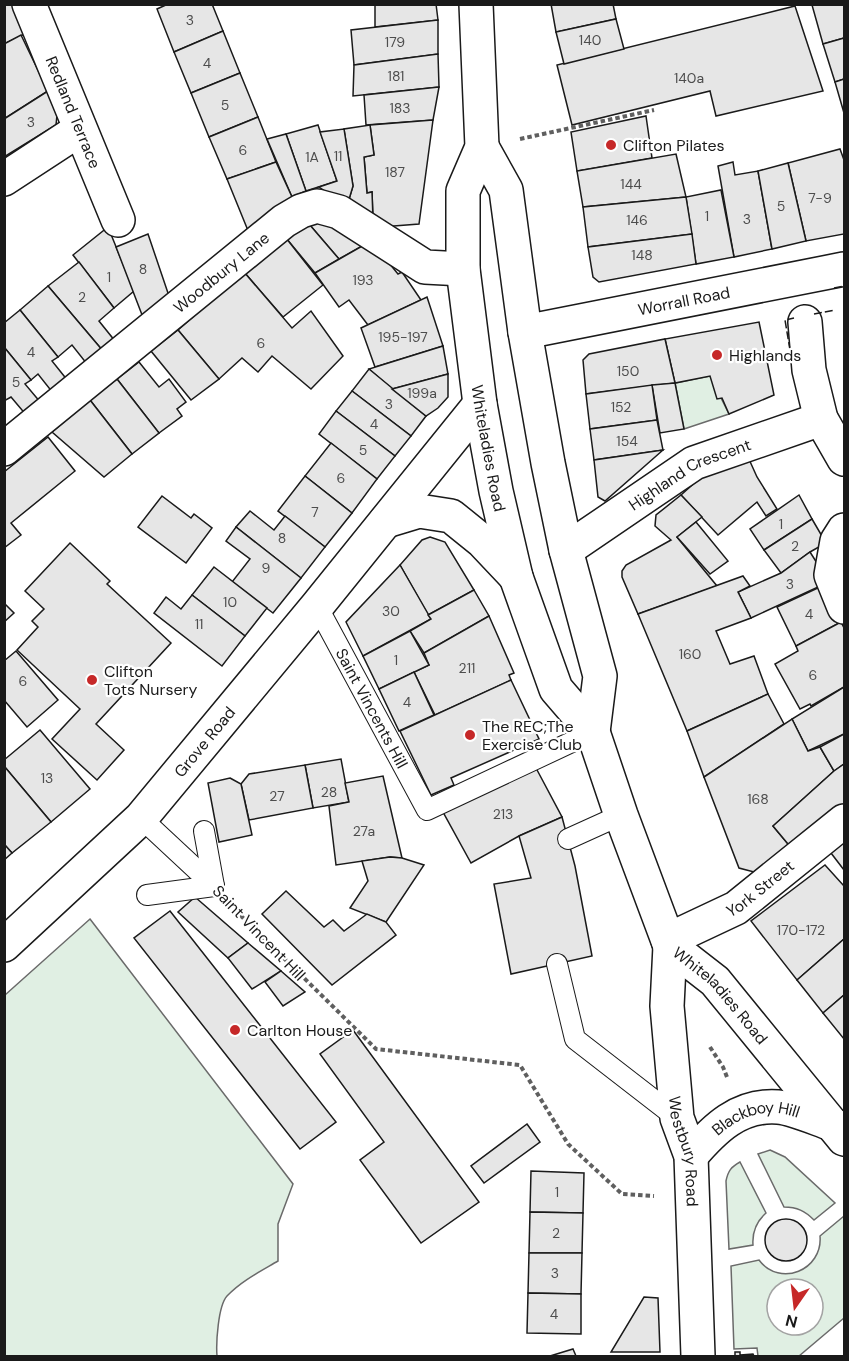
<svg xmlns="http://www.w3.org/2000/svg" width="849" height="1361" font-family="'DM Sans',sans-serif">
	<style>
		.green { fill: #e0efe3; stroke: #6a6a6a; stroke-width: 1.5; fill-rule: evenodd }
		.building { fill: #e6e6e6; stroke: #1a1a1a; stroke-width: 1.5 }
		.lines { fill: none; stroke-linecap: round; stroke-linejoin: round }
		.lane-casing { stroke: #1a1a1a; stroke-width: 22 }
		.street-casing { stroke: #1a1a1a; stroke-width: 36 }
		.primary-casing { stroke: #1a1a1a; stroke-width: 36 }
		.path { stroke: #5f5f5f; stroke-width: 4; stroke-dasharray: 4.5 3; stroke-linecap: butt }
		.lane { stroke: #fff; stroke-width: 20 }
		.street { stroke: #fff; stroke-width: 33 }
		.primary { stroke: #fff; stroke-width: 33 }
		.fence { stroke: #1a1a1a; stroke-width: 1.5; stroke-dasharray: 8 3; stroke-linecap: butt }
		.poi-dot { fill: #c62828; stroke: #fff; stroke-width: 2 }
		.labels { text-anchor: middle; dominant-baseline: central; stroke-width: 4.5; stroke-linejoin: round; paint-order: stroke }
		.number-label { font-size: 14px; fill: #4d4d4d }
		.street-label { font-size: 16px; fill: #1a1a1a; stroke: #fff }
		.poi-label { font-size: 16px; fill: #1a1a1a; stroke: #fff; text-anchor: start }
	</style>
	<rect width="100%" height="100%" fill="#fff"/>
	<g class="green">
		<polygon points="710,376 729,414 684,429 675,383"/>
		<path d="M 90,919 L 293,1184 L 278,1224 L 278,1261 C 261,1271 241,1281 227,1296 C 218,1306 216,1343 217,1356 L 5,1356 L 5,995 Z"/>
		<path d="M 770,1150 L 785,1157 L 835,1203 L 814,1220 C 805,1211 797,1207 784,1207 L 758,1154 Z"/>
		<path d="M 740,1162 L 766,1213 C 756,1222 752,1232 753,1245 L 729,1249 L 726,1181 C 728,1171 731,1167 740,1162 Z"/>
		<path d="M 844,1216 L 844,1318 L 799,1356 L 758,1356 L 757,1348 L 734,1349 L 731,1266 L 759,1260 C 780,1288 823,1270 820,1236 ZM 777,1289 L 813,1289 L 813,1325 L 777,1325 Z"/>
	</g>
	<g class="building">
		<polygon points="4,4 17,4 31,31 4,44"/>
		<polygon points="168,4 212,4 223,31 174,52 157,9"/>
		<polygon points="375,4 436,4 438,20 375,27"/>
		<polygon points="551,4 613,4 616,19 556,32"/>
		<polygon points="844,4 844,38 823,44 812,5"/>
		<polygon points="795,6 823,91 716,116 710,91 572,125 557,65"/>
		<polygon points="616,19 624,49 564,64 556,32"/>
		<polygon points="438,20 438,54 354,65 351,30"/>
		<polygon points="223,31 240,73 191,93 174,52"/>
		<polygon points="21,35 48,91 4,119 4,44"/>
		<polygon points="844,38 844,79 835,82 823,44"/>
		<polygon points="438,54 439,87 353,96 354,65"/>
		<polygon points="240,73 258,117 209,137 191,93"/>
		<polygon points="844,79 844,113 835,82"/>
		<polygon points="439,87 433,120 366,125 364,95"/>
		<polygon points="48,91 57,115 56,125 4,157 4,119"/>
		<polygon points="646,116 652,158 577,171 571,132"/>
		<polygon points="258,117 276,162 227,179 209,137"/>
		<polygon points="433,120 419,224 381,227 373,219 372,192 367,193 364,157 374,155 370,125"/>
		<polygon points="318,125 337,181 306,191 286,134"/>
		<polygon points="370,125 374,155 364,157 367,193 372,192 373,219 347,206 353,186 344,129"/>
		<polygon points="344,129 353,186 347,206 319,187 337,181 320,132"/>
		<polygon points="286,134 306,191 292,197 267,139"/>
		<polygon points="840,149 844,160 844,234 806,241 788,163"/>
		<polygon points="676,154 686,197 583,207 577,171"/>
		<polygon points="276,162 292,197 249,233 227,179"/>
		<polygon points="733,162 735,175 758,171 772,249 734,257 718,166"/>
		<polygon points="788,163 806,241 772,249 758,171"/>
		<polygon points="721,190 734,257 696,264 686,197"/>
		<polygon points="686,197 692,234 588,247 583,207"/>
		<polygon points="322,221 371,241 339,259 309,224"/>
		<polygon points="309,224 339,259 315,273 286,238"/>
		<polygon points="108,227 134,291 114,308 73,255"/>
		<polygon points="148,234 170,299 144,320 116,247"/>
		<polygon points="692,234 696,264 599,282 593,277 588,247"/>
		<polygon points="286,238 323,285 283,317 244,272"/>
		<polygon points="371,241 398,274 402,272 421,300 368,325 349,300 339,307 315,273"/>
		<polygon points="79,262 114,308 99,321 115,341 103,351 48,286"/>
		<polygon points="244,272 292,328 311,311 343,356 311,389 272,356 258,372 242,358 219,379 178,330"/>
		<polygon points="48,286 103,351 87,364 72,345 58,357 20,310"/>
		<polygon points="427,297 443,346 375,367 361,328"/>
		<polygon points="20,310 58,357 52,361 68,381 53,393 38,374 31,380 4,347 4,323"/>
		<polygon points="759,322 774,395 729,414 722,398 717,399 710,376 675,383 665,339"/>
		<polygon points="178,330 219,379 191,400 151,351"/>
		<polygon points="665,339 675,383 586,394 583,360 589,354"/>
		<polygon points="443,346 448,374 392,389 369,369"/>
		<polygon points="4,347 31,380 25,384 41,403 27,416 11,397 4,401"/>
		<polygon points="139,362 159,387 169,379 186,402 177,409 182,416 159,433 117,379"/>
		<polygon points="369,369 426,416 411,436 352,391"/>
		<polygon points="448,374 448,397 438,408 426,416 392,389"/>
		<polygon points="117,379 159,433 132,454 90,400"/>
		<polygon points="675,383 684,429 660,433 652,385"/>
		<polygon points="652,385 657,420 590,429 586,394"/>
		<polygon points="352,391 411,436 395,456 336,411"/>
		<polygon points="90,400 132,454 104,477 52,432"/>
		<polygon points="336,411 395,456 377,479 319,434"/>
		<polygon points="657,420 663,450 594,460 590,429"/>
		<polygon points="48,437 75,471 11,523 21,535 4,548 4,472"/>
		<polygon points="331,443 377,479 352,513 305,476"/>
		<polygon points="663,450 605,501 598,497 594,460"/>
		<polygon points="748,457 757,477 777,509 766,516 757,502 718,535 681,495 700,478"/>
		<polygon points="305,476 352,513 325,547 278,511"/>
		<polygon points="681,495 702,517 677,537 717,586 638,614 622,577 622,571 626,565 671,540 655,526 656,515"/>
		<polygon points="799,495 812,519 764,550 750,529"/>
		<polygon points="162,496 191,518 194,514 212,528 186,563 138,527"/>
		<polygon points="250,511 274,530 285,516 325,547 301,578 236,527"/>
		<polygon points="812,519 826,543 810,552 781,573 764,550"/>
		<polygon points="696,522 728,561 710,574 677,537"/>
		<polygon points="236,527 301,578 273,613 232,582 250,559 226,541"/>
		<polygon points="430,537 445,542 474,590 428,615 400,565 422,540"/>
		<polygon points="70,543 110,581 107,584 171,643 96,724 124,750 97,780 52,739 80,709 17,650 38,627 32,621 44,609 25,591"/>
		<polygon points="810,552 829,582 751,618 738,592 781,573"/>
		<polygon points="400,565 431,619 363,656 346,622"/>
		<polygon points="214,567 267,608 245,636 192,595"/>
		<polygon points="743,576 750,586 738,592 751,618 716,631 730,664 754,656 768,694 687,731 638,614"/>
		<polygon points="822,586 841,622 796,646 777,607"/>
		<polygon points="474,590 489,616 424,653 410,631 431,619 428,615"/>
		<polygon points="192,595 245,636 222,666 154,613 166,597 181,609"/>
		<polygon points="4,603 14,613 4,622"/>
		<polygon points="489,616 514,673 509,675 511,680 435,715 414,672 429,665 424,653"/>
		<polygon points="841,622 844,628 844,687 811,706 810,704 800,709 775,664 798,651 796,646"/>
		<polygon points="410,631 429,665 379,689 363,656"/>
		<polygon points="16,651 58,700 27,727 4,700 4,661"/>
		<polygon points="414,672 434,715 399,731 379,689"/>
		<polygon points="511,680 539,739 451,778 454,785 431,795 400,731"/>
		<polygon points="844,687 844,734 808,751 792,719"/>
		<polygon points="768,694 784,724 704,777 687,731"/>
		<polygon points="792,719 808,751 820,747 834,771 773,826 793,850 754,872 739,868 704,777"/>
		<polygon points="40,730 90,789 51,822 4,766 4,760"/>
		<polygon points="844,734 844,764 834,771 820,747"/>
		<polygon points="341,759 349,802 313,808 305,765"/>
		<polygon points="844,764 844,805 793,850 773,826 834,771"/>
		<polygon points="305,765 313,808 249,820 241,784 249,774"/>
		<polygon points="4,766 51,822 12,853 4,844"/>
		<polygon points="536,768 562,817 519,836 471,863 443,812"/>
		<polygon points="383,776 402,858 390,857 336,865 329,806 349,802 345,783"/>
		<polygon points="230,778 241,784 252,835 219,842 208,783"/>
		<polygon points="562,817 575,866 592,956 511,974 494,884 531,878 519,836"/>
		<polygon points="844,842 844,870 831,853"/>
		<polygon points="4,844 12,853 4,860"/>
		<polygon points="390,857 402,858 424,865 386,922 350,908 368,881 362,861"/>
		<polygon points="825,865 844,886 844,939 797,980 751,921"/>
		<polygon points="286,891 324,927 333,920 344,931 367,914 386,922 396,935 332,985 262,914"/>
		<polygon points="195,897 248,943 228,958 178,912"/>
		<polygon points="170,911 336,1122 300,1149 134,938"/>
		<polygon points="844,939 844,995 823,1013 797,980"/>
		<polygon points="248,943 281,971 252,989 228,958"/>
		<polygon points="281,971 305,992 283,1006 265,982"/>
		<polygon points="844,995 844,1039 823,1013"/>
		<polygon points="353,1030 479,1202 421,1243 360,1160 384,1142 320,1054"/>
		<polygon points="527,1124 540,1142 484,1183 471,1166"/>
		<polygon points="531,1171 584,1173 583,1213 530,1212"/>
		<polygon points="530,1212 583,1213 582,1253 529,1253"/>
		<circle cx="786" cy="1240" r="21"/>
		<polygon points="529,1253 582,1253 581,1294 528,1293"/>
		<polygon points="528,1293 581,1294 581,1334 527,1333"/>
		<polygon points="644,1297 658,1298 660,1352 611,1352"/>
		<polygon points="573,1349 576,1356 550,1356"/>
		<polygon points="735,1352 740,1352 740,1355 753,1354 754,1356 735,1356"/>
	</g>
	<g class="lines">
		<defs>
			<g id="lane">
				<path id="s1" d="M 317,606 L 427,810 L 593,732"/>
				<polyline points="141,818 214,886"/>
				<polyline points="568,839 621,815"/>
				<polyline points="147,895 214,886 204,831"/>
				<polyline points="557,964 575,1039 677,1118"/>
			</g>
			<g id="street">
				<path id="s2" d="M 29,4 L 118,220"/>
				<polyline points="4,179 79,130"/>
				<polyline points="805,322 809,370 821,419 844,459"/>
				<path id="s3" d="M 525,332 L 844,269"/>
				<path id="s4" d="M 4,449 L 284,221 L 301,211 L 317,206 L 339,212 L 425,267 L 463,269"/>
				<polyline points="386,521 419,511 451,516 482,541 516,577"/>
				<polyline points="844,530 837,541 831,575 844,607"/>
				<path id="s5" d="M 566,550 L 694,463 L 821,419"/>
				<path id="s6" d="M 668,940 L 736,908 L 844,821"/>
				<path id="s7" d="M 4,945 L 141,818 L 317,606 L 480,404"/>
			</g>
			<g id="primary">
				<path id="s8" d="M 476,4 L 482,147 L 463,191 L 463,269 L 480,404 L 496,491 L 516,577 L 556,689 L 593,732 L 621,815 L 670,946 L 715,981 L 844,1139"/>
				<polyline points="482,147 506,190 525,332 548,463 566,550 600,676 593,732"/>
				<path id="s9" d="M 670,946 L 667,1006 L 677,1118 L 691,1156 L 698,1356"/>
				<path id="s10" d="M 691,1156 C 714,1129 739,1104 778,1107 C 793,1108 817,1119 832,1124"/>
			</g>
		</defs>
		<use href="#lane" class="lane-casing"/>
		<use href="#street" class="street-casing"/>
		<use href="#primary" class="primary-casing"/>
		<g class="path">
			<polyline points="520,139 654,110"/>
			<polyline points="235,910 376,1049 520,1065 568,1144 622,1194 654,1196"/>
			<polyline points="710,1047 723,1067 727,1077"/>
		</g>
		<use href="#lane" class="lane"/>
		<use href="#street" class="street"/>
		<use href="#primary" class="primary"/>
		<g class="fence">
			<polyline points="834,288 844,286"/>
			<polyline points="814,314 835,310"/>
			<polyline points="790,350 785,320 794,318"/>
		</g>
	</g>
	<g class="poi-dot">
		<circle cx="611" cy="145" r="6"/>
		<circle cx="717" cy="355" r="6"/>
		<circle cx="92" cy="680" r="6"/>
		<circle cx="470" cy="735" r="6"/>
		<circle cx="235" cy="1030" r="6"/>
	</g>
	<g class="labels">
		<g class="number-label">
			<text x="190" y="20">3</text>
			<text x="590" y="40">140</text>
			<text x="395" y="42">179</text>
			<text x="207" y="63">4</text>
			<text x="396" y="76">181</text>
			<text x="689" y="78">140a</text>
			<text x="225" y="105">5</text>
			<text x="400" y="108">183</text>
			<text x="31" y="122">3</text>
			<text x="243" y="150">6</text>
			<text x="338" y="156">11</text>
			<text x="312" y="157">1A</text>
			<text x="395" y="172">187</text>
			<text x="631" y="184">144</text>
			<text x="820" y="198">7-9</text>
			<text x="781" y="206">5</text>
			<text x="707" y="216">1</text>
			<text x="747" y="219">3</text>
			<text x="637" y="220">146</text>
			<text x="642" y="255">148</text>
			<text x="143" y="269">8</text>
			<text x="109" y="277">1</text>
			<text x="363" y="280">193</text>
			<text x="82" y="297">2</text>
			<text x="403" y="337">195-197</text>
			<text x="261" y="343">6</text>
			<text x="31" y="352">4</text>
			<text x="628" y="371">150</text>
			<text x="16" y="382">5</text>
			<text x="422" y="393">199a</text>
			<text x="389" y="404">3</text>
			<text x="621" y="407">152</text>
			<text x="374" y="424">4</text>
			<text x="627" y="441">154</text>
			<text x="363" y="450">5</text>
			<text x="341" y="478">6</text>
			<text x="315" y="512">7</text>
			<text x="781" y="524">1</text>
			<text x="282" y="538">8</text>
			<text x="795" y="546">2</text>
			<text x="266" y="568">9</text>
			<text x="790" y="584">3</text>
			<text x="230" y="602">10</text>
			<text x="391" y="611">30</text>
			<text x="809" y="614">4</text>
			<text x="199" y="624">11</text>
			<text x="690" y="654">160</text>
			<text x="396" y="660">1</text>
			<text x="467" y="668">211</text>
			<text x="813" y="675">6</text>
			<text x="23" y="681">6</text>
			<text x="407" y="702">4</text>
			<text x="47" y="778">13</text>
			<text x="329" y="792">28</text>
			<text x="277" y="796">27</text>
			<text x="758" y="799">168</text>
			<text x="503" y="814">213</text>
			<text x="364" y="831">27a</text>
			<text x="801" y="930">170-172</text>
			<text x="557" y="1192">1</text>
			<text x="556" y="1233">2</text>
			<text x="555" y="1273">3</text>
			<text x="554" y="1314">4</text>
		</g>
		<g class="street-label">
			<text stroke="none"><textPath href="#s2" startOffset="117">Redland Terrace</textPath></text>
			<text stroke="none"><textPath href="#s4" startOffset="280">Woodbury Lane</textPath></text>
			<text stroke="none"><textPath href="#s3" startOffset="162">Worrall Road</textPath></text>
			<text stroke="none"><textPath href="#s8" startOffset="450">Whiteladies Road</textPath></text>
			<text stroke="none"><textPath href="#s5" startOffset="146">Highland Crescent</textPath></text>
			<text stroke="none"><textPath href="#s1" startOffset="116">Saint Vincents Hill</textPath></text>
			<text stroke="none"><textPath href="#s7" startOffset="286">Grove Road</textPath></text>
			<text stroke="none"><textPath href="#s6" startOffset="106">York Street</textPath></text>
			<text transform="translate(259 933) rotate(46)">Saint Vincent Hill</text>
			<text stroke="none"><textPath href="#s8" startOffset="1056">Whiteladies Road</textPath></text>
			<text stroke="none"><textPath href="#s10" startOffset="80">Blackboy Hill</textPath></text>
			<text stroke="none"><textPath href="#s9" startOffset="207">Westbury Road</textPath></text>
		</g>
		<g class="poi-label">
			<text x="623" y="145">Clifton Pilates</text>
			<text x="729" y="355">Highlands</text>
			<text x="104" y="671">Clifton<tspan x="104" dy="18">Tots Nursery</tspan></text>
			<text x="482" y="726">The REC;The<tspan x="482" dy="18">Exercise Club</tspan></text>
			<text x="247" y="1030">Carlton House</text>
		</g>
	</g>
	<rect width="849" height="1361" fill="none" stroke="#1a1a1a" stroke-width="12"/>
	<g transform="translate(795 1307) rotate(194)"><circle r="28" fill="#ffffff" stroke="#a3a3a3" stroke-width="1.5"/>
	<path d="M0-4.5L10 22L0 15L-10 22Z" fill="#c62828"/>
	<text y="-9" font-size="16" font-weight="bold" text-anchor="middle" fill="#1a1a1a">N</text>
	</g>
</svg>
